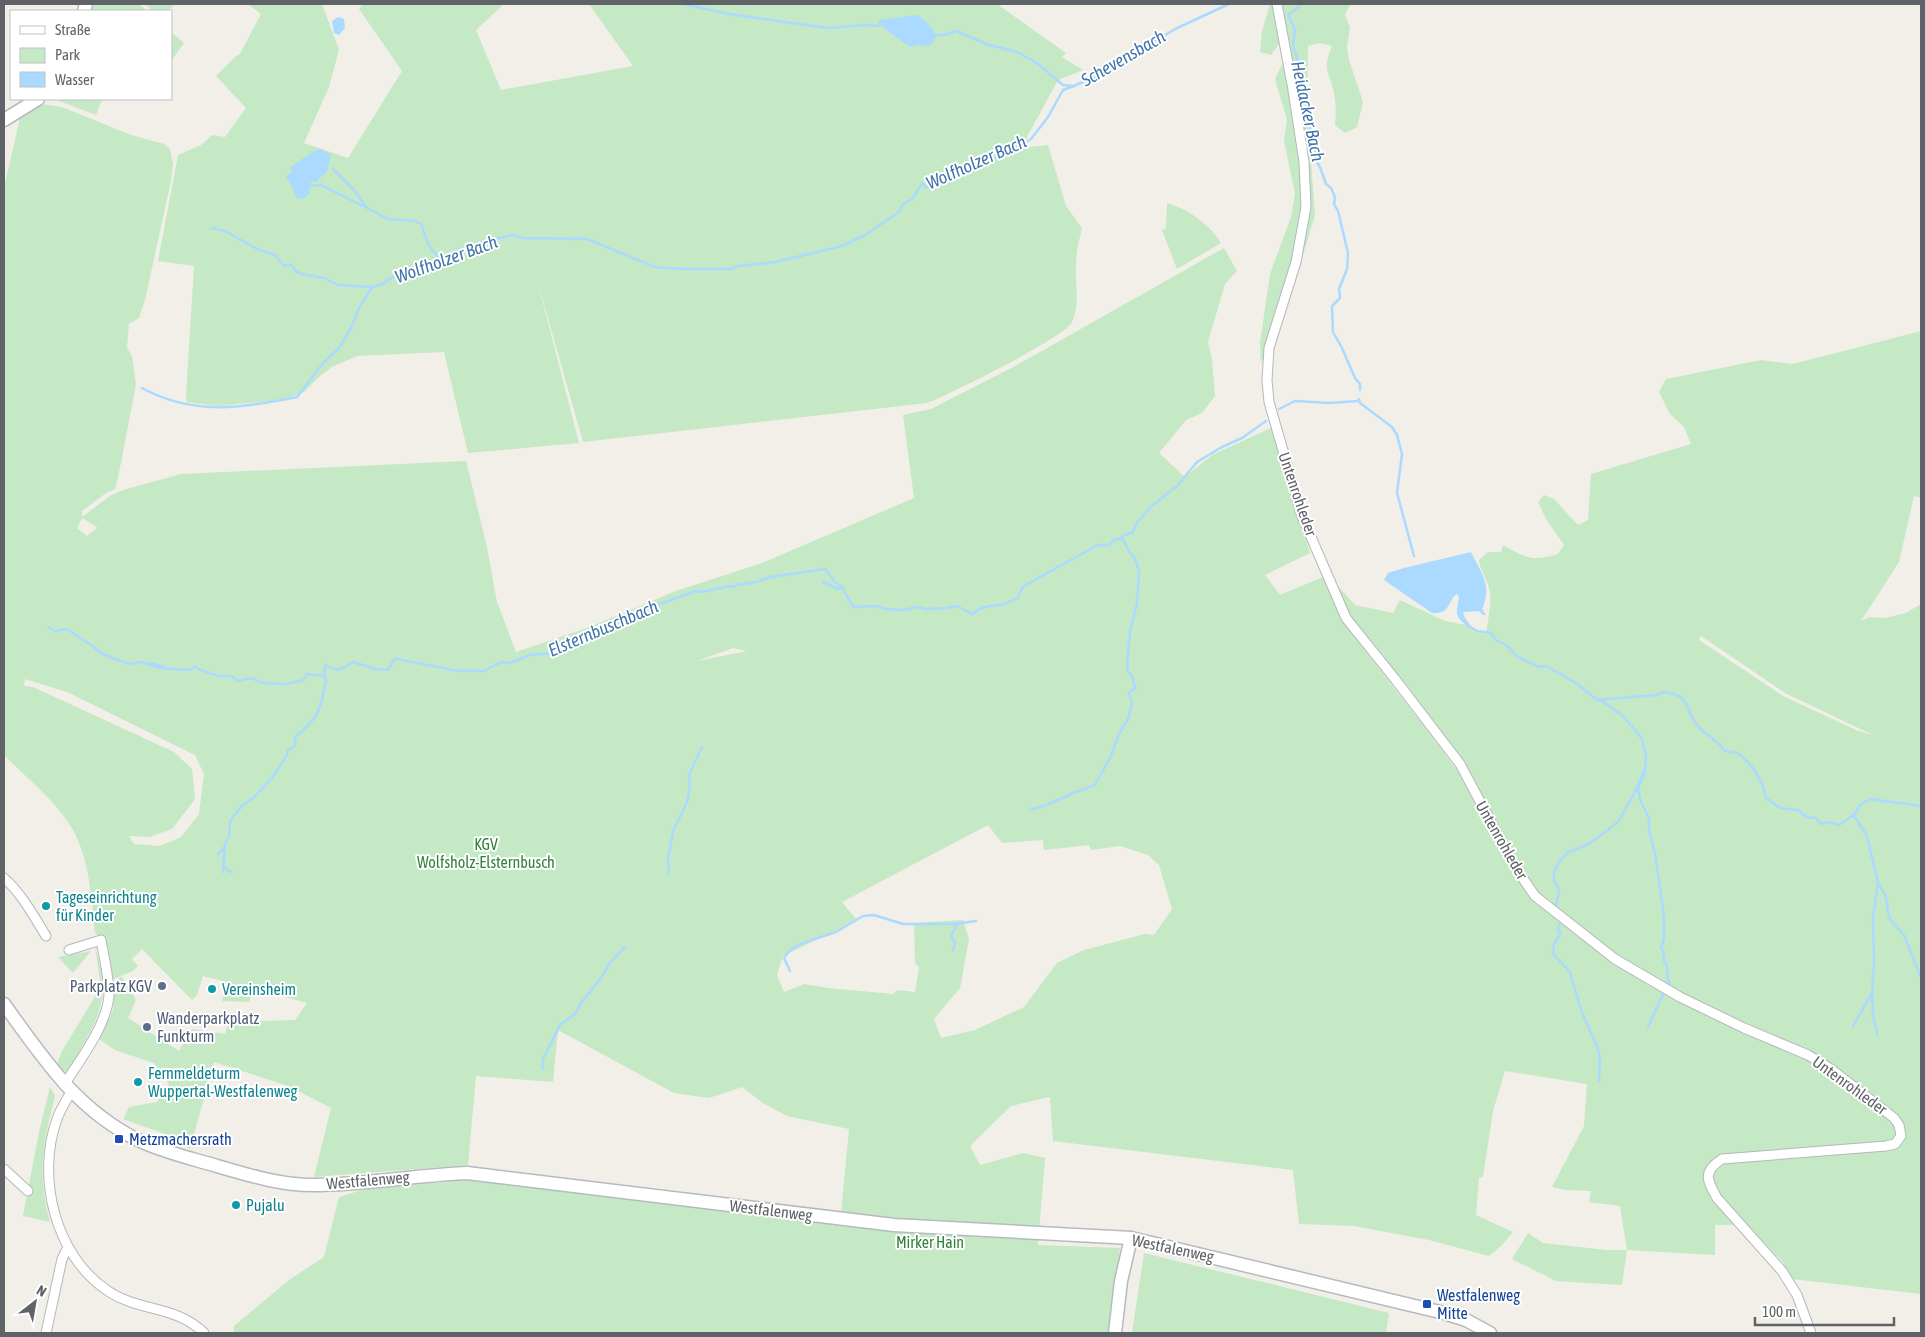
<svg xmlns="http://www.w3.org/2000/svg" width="1925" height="1337" font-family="'Asap Condensed',sans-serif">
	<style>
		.green { fill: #c5e8c5; fill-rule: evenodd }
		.water { fill: #aadaff }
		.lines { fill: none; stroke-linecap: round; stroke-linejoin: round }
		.stream { stroke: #aadaff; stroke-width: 2.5 }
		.street-casing { stroke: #b5b8bc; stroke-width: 11 }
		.secondary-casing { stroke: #b6babf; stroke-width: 15 }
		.street { stroke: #fff; stroke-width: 9 }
		.secondary { stroke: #fff; stroke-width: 12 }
		.culture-dot { fill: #0f9aa8; stroke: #fff; stroke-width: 2 }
		.service-dot { fill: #5c6f8a; stroke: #fff; stroke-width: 2 }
		.transit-dot { fill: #1a4fb4; stroke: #fff; stroke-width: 2 }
		.labels { text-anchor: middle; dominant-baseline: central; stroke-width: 4; stroke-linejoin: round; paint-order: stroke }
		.street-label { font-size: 16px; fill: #5f6368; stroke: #fff }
		.park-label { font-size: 16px; fill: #348238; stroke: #fff }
		.culture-label { font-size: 16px; fill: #0d838f; stroke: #fff; text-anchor: start }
		.service-label { font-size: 16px; fill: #4e5e75; stroke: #fff; text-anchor: end }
		.transit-label { font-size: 16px; fill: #164399; stroke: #fff; text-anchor: start }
		.water-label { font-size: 18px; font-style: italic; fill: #4174aa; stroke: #fff }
	</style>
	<rect width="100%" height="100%" fill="#f1efe8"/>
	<g class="green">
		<polygon points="91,4 139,4 147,11 90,11"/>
		<polygon points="145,4 175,4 168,11 153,11"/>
		<path d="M 248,4 L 322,4 L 339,50 L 329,87 L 304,143 L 348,158 L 402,71 L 359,9 L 363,4 L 504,4 L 476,30 L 501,90 L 633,66 L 589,4 L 997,4 L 1066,53 L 1062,57 L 1083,70 L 1058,80 L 1021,148 L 1048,145 L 1066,206 L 1082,228 C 1079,241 1076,252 1076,265 C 1075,283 1080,306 1072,322 C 1064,338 948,395 927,403 L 583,442 L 536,276 L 579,443 L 468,453 L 444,352 L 357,356 L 332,367 L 320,376 L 304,392 L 282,400 L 216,406 L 187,402 L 186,396 L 194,266 L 158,261 L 178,155 L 201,145 L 212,135 L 225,137 L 246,108 L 216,76 L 236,56 L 240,54 L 261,14 Z"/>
		<path d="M 1270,4 L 1351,4 L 1345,14 L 1350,28 L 1347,47 L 1349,60 L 1363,102 L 1357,127 L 1345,133 L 1335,125 C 1336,114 1336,104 1334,93 C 1329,70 1322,71 1332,46 L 1319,43 L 1308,46 L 1307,107 L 1315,215 L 1300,265 L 1261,363 L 1260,343 L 1270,274 L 1291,217 L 1295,194 L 1284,141 L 1287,120 L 1275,79 L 1285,58 L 1279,44 L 1271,55 L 1260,52 L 1262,31 Z"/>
		<polygon points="171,32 184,43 171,61"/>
		<polygon points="54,99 102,99 96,115"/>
		<path d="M 42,104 L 62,107 L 131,135 L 164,144 L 170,149 L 173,164 L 171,181 L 145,300 L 139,318 L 129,324 L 127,348 L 132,356 L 136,384 L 118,478 L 115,489 L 106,493 L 82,511 L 82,517 L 110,496 L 123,490 L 181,474 L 466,461 L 487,547 L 497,602 L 516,652 L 587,628 L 676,591 L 762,563 L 914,498 L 903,415 L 931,409 L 1017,365 L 1224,248 L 1237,271 L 1225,284 L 1208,342 L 1212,359 L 1215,396 L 1202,413 L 1186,420 L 1159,453 L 1185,477 L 1212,455 L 1271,428 L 1310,553 L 1265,575 L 1280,595 L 1323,577 L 1341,620 L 1427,730 L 1459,773 L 1514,871 L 1518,864 L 1466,766 L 1384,656 L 1350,615 L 1338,586 L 1355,605 L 1393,613 L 1400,600 L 1445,621 L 1466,625 L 1476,632 L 1486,634 C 1488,617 1494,598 1487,582 C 1484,574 1480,569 1479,560 L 1488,552 L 1501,552 L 1503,545 C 1526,558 1532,562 1558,554 L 1564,545 L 1546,519 L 1538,502 L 1544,495 L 1554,499 L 1578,525 L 1588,520 L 1591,474 L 1691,444 L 1684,427 L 1670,414 L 1659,392 L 1666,379 L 1761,360 L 1793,364 L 1921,331 L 1921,498 L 1914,496 L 1899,562 L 1861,621 L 1869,617 L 1885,618 L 1906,613 L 1921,604 L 1921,1294 L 1792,1279 L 1783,1262 L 1747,1225 L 1715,1225 L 1715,1255 L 1627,1250 L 1622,1285 L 1556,1281 L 1512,1259 L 1528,1233 L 1543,1243 L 1607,1250 L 1627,1250 L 1620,1206 L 1589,1202 L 1591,1191 L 1566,1190 L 1552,1187 L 1584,1126 L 1587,1084 L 1505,1071 L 1493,1111 L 1483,1177 L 1479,1178 L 1476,1215 L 1513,1232 L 1501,1246 L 1489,1256 L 1429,1240 L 1354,1226 L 1299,1224 L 1293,1170 L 1053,1141 L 1050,1097 L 1011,1106 L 970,1146 L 980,1165 L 1023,1153 L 1045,1158 L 1038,1245 L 1120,1248 L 1109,1333 L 234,1333 L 234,1326 L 289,1280 L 324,1257 L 339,1197 L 365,1189 L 467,1180 L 588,1193 L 840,1224 L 849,1129 L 787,1116 L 763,1103 L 742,1087 L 709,1098 L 674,1093 L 558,1030 L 553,1082 L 476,1076 L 468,1165 L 314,1177 L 331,1108 L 288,1086 L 214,1062 L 190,1149 L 165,1134 L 123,1119 L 129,1107 L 157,1102 L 169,1084 L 154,1063 L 115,1050 L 99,1039 L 113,1010 L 115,983 L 121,976 L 136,1000 L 128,1018 L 179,1051 L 192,1029 L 225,1034 L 229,1022 L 295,1020 L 307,1003 L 253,988 L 249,1002 L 222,1001 L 227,982 L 203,976 L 197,995 L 192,1000 L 142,949 L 132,959 L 138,966 L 133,971 L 113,979 L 104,939 L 95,933 C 91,897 90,857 70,825 C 53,799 26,777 4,755 L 4,188 L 20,118 ZM 82,518 L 98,528 L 97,528 L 87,536 L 77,528 ZM 1701,636 L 1785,693 L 1873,735 L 1856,730 L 1783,696 L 1699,640 ZM 733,648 L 747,651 L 697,661 ZM 25,679 L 67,692 L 195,755 L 204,774 L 199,814 L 181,837 L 160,846 L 134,844 L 129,836 L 149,837 L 172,829 L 195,799 L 192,769 L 174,752 L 33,687 L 24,686 ZM 988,825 L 1002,843 L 1043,840 L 1044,850 L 1089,845 L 1091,850 L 1120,846 L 1148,855 L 1159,865 L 1172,909 L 1154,935 L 1145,934 L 1084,950 L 1057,963 L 1024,1007 L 975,1030 L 941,1038 L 934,1019 L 960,988 L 969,939 L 963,920 L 914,923 L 915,963 L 919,968 L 915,992 L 897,990 L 893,994 L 828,988 L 804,984 L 784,992 L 777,975 L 783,956 L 857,920 L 842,902 Z"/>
		<path d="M 1167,203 C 1188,209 1209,224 1221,243 L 1177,269 L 1162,230 L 1166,228 Z"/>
		<path d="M 95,947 C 113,1004 96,1020 70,1068 L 67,1071 L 62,1071 L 57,1064 L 62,1051 L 101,987 Z"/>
		<polygon points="91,951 73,973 58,957"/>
		<path d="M 50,1087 L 55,1096 C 43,1144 37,1173 50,1222 L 23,1216 L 39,1132 Z"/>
		<polygon points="1144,1253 1389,1313 1386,1333 1132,1333"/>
	</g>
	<g class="water">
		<polygon points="917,15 927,22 936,35 932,44 927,46 918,45 911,47 904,43 878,23 880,20"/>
		<polygon points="338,17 344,19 345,28 339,35 334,33 332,21"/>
		<path d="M 320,149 L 331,155 L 327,171 L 316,182 L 312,181 L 309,186 L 310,193 L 303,199 L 298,199 C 292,192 293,184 286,178 L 292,171 L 290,167 C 299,163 309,152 320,149 Z"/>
		<path d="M 1471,552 C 1481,573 1493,586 1482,609 L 1486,615 L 1483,615 L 1479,611 L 1463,612 L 1465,618 L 1471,626 L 1469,628 C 1454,615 1456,615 1459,597 L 1457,594 L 1454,596 C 1447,607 1447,614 1432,613 L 1384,580 L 1388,573 L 1404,568 Z"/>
	</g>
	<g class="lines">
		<g class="stream">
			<polyline points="682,4 729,14 813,26 829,28 865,25 879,26"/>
			<polyline points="1302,4 1289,14 1289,17 1295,30 1293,45 1304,81 1308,117 1315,149 1315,159 1320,167 1326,184 1331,188 1335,197 1334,204 1338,211 1348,253 1347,269 1339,289 1340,298 1332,306 1333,332 1342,348 1355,378 1360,384 1360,390"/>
			<polyline points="936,35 944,35 956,31 989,45 1017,52 1037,63 1063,85 1074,86 1110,69 1175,29 1229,4"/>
			<polyline points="333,169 354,190 367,208 388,219 415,221 421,224 429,246 439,258"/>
			<polyline points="309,186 321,185 365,207"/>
			<polyline points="212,228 225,231 257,249 275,255 284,266 291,265 297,272 302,274 324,278 338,285 372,287"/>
			<path d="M 142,388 C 193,416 243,408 297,397 L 324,362 L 339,348 L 350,330 L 359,308 L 372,287 L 383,284 L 391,278 L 471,245 L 477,245 L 480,242 L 512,235 L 523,238 L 587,239 L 655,267 L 682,269 L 731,269 L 738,266 L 775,262 L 842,246 L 865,235 L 899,212 L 903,204 L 912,199 L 922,184 L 927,187 L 1009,152 L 1031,139 L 1048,117 L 1063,90 L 1074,86"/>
			<polyline points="1279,409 1295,401 1330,403 1358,401 1359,399 1360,403 1392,427 1397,435 1402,454 1397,493 1414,556"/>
			<polyline points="823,582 838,589 842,587"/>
			<path d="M 48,627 L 55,631 L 67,629 L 94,647 L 100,653 L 129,664 L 142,662 L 159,668 L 189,670 L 195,667 C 203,672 210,673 219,676 C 227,677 230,673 237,681 L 251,678 L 263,683 L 286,684 L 303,680 L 307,674 L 324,676 L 325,665 C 340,673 340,670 353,662 L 376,669 L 388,670 L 394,660 L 397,659 L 458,671 L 484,671 L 497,664 L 503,662 L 510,663 L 530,655 L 552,653 L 651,607 L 696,591 L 702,592 L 730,586 L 734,587 L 736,585 L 756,582 L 770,577 L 825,569 L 835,582 L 842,587 L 853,607 L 875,606 L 887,609 L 902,610 L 918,607 L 926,609 L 947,608 L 957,606 L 972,614 C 983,606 985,607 999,605 C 1005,605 1011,600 1018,598 L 1022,588 L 1029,583 L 1098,545 L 1109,545 L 1114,540 L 1122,538 L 1124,535 L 1132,533 L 1138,521 L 1153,505 L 1178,485 L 1197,462 L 1222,447 L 1242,438 L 1266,421"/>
			<path d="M 1470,627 L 1477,631 L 1491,633 L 1496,640 L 1506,645 L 1518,657 L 1539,667 L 1546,666 L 1576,683 L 1597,700 L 1657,695 L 1664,692 C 1691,695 1685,710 1697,725 C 1701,731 1714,739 1720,745 C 1722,747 1723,749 1725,751 C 1730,753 1736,751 1740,755 C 1751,763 1765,783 1765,797 L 1780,808 L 1798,810 L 1807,817 L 1816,818 L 1821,824 L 1829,822 L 1839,825 L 1855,814 L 1860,805 L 1870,799 L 1921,806"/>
			<polyline points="152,663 164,667"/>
			<polyline points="1600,700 1622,715 1636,731 1642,739 1646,755 1645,773 1638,788 1640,800 1649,818 1649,831 1655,853 1664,917 1664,940 1661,947 1664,955 1664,961 1667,966 1668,980 1670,985"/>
			<polyline points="1029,810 1047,805 1073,793 1095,785 1110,758 1119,734 1128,719 1132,703 1129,693 1135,688 1132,676 1128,672 1127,664 1130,632 1137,603 1139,572 1135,558 1130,553 1122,538"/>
			<polyline points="1853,814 1867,836 1878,883 1886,897 1889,918 1904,935 1921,978"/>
			<polyline points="218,854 224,848"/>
			<polyline points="224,867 231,872"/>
			<path d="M 223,872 L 225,844 L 229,837 L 230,821 L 242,806 L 254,797 L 272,778 L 287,755 L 288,750 L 295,746 L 295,737 C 319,718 321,709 326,680 L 324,676"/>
			<polyline points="669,873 668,859 673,831 687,802 690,786 689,775 702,747"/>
			<polyline points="1556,905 1559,890 1554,880 1554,873 1559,862 1567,853 1589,844 1618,822 1635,792 1645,769"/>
			<polyline points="1559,925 1558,929 1561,933 1554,944 1553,954 1570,972 1581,1010 1598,1049 1600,1061 1599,1081"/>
			<polyline points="953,950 955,943 951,935 956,927 954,924"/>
			<polyline points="790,971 784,958 790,950 803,943 836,932 863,916 874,915 903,924 954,924 976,921"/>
			<polyline points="1853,1026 1871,995"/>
			<polyline points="1648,1027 1664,992"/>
			<polyline points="1877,1034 1873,1015 1872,994 1874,962 1873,917 1878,883"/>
			<polyline points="543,1069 543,1059 560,1025 576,1013 581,1003 604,974 609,964 625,947"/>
		</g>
		<defs>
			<g id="street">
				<path d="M 1277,4 L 1293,90 L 1304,162 L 1306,207 L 1296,262 L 1269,348 L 1267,380 L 1269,402 L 1302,516 L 1346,618 L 1395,679 L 1460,764 L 1515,867 L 1535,896 L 1615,959 L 1680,997 L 1744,1028 L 1808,1055 L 1831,1069 L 1894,1118 L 1899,1125 L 1901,1136 L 1895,1144 L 1886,1146 L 1722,1159 C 1702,1172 1707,1180 1717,1198 L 1782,1271 L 1797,1295 L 1811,1333"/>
				<path d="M 4,878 C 22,894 33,915 46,936"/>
				<path d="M 64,1085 C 80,1060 107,1025 109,995 C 109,977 104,958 101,940 L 69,950"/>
				<path d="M 71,1092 C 66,1101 60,1110 57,1119 C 36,1177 55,1256 108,1291 C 139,1312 176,1305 204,1333"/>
				<polyline points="4,1169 28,1191"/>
				<polyline points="46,1333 62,1259 68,1247"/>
			</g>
			<g id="secondary">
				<polyline points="84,11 86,4"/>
				<polyline points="4,120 38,99"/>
				<path d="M 4,1004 C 43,1058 76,1109 138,1140 C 163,1152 190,1158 217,1166 C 248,1175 280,1185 313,1185 C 365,1185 416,1175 467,1173 L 894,1225 L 1131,1238 L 1444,1313 L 1466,1320 L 1490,1333"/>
				<polyline points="1115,1333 1121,1281 1131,1238"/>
			</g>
		</defs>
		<use href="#street" class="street-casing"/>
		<use href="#secondary" class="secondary-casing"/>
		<use href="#street" class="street"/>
		<use href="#secondary" class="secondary"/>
	</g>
	<g class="culture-dot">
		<circle cx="46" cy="906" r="5"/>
		<circle cx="212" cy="989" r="5"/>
		<circle cx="138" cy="1082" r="5"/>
		<circle cx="236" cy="1205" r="5"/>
	</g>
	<g class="service-dot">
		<circle cx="162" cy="986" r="5"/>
		<circle cx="147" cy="1027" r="5"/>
	</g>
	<g class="transit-dot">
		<rect x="114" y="1134" width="10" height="10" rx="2.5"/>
		<rect x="1422" y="1299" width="10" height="10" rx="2.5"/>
	</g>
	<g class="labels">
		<g class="street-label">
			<text transform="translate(1298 494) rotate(71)">Untenrohleder</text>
			<text transform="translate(1502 840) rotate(60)">Untenrohleder</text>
			<text transform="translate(1850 1085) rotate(36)">Untenrohleder</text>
			<text transform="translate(368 1180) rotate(-5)">Westfalenweg</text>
			<text transform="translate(771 1210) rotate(7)">Westfalenweg</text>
			<text transform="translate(1173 1248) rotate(12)">Westfalenweg</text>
		</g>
		<g class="park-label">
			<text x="486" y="844">KGV<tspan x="486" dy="18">Wolfsholz-Elsternbusch</tspan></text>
			<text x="930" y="1242">Mirker Hain</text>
		</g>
		<g class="culture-label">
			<text x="56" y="897">Tageseinrichtung<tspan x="56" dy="18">für Kinder</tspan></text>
			<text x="222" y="989">Vereinsheim</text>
			<text x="148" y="1073">Fernmeldeturm<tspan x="148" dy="18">Wuppertal-Westfalenweg</tspan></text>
			<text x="246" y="1205">Pujalu</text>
		</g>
		<g class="service-label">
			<text x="152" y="986">Parkplatz KGV</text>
			<text x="157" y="1018" text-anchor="start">Wanderparkplatz<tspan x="157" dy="18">Funkturm</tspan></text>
		</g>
		<g class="transit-label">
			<text x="129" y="1139">Metzmachersrath</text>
			<text x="1437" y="1295">Westfalenweg<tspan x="1437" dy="18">Mitte</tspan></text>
		</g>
		<g class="water-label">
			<text transform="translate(1123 58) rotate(-30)">Schevensbach</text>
			<text transform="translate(1308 111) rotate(78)">Heidacker Bach</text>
			<text transform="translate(976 162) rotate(-24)">Wolfholzer Bach</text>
			<text transform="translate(446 259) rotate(-20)">Wolfholzer Bach</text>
			<text transform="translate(603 628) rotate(-23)">Elsternbuschbach</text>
		</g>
	</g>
	<rect width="1925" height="1337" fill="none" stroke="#5f6368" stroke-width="10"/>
	<rect x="10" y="10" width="162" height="90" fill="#ffffff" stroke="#bfc1c3"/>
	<rect x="20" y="26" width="25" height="8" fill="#ffffff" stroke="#bfc1c3"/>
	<text x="55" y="35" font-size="15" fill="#5f6368">Straße</text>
	<rect x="20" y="48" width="25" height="15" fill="#c5e8c5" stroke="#bfc1c3"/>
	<text x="55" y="60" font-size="15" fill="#5f6368">Park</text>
	<rect x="20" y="72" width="25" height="15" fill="#aadaff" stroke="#bfc1c3"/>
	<text x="55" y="85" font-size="15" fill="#5f6368">Wasser</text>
	<g transform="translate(35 1302) rotate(31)" stroke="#ffffff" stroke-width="4" paint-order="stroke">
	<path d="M0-4L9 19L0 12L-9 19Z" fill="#5f6368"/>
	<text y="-8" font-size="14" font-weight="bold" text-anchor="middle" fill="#5f6368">N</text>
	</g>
	<path d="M1755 1317v8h139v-8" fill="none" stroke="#5f6368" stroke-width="2.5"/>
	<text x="1762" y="1317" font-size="15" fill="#5f6368" stroke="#ffffff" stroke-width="4" paint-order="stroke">100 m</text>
</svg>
